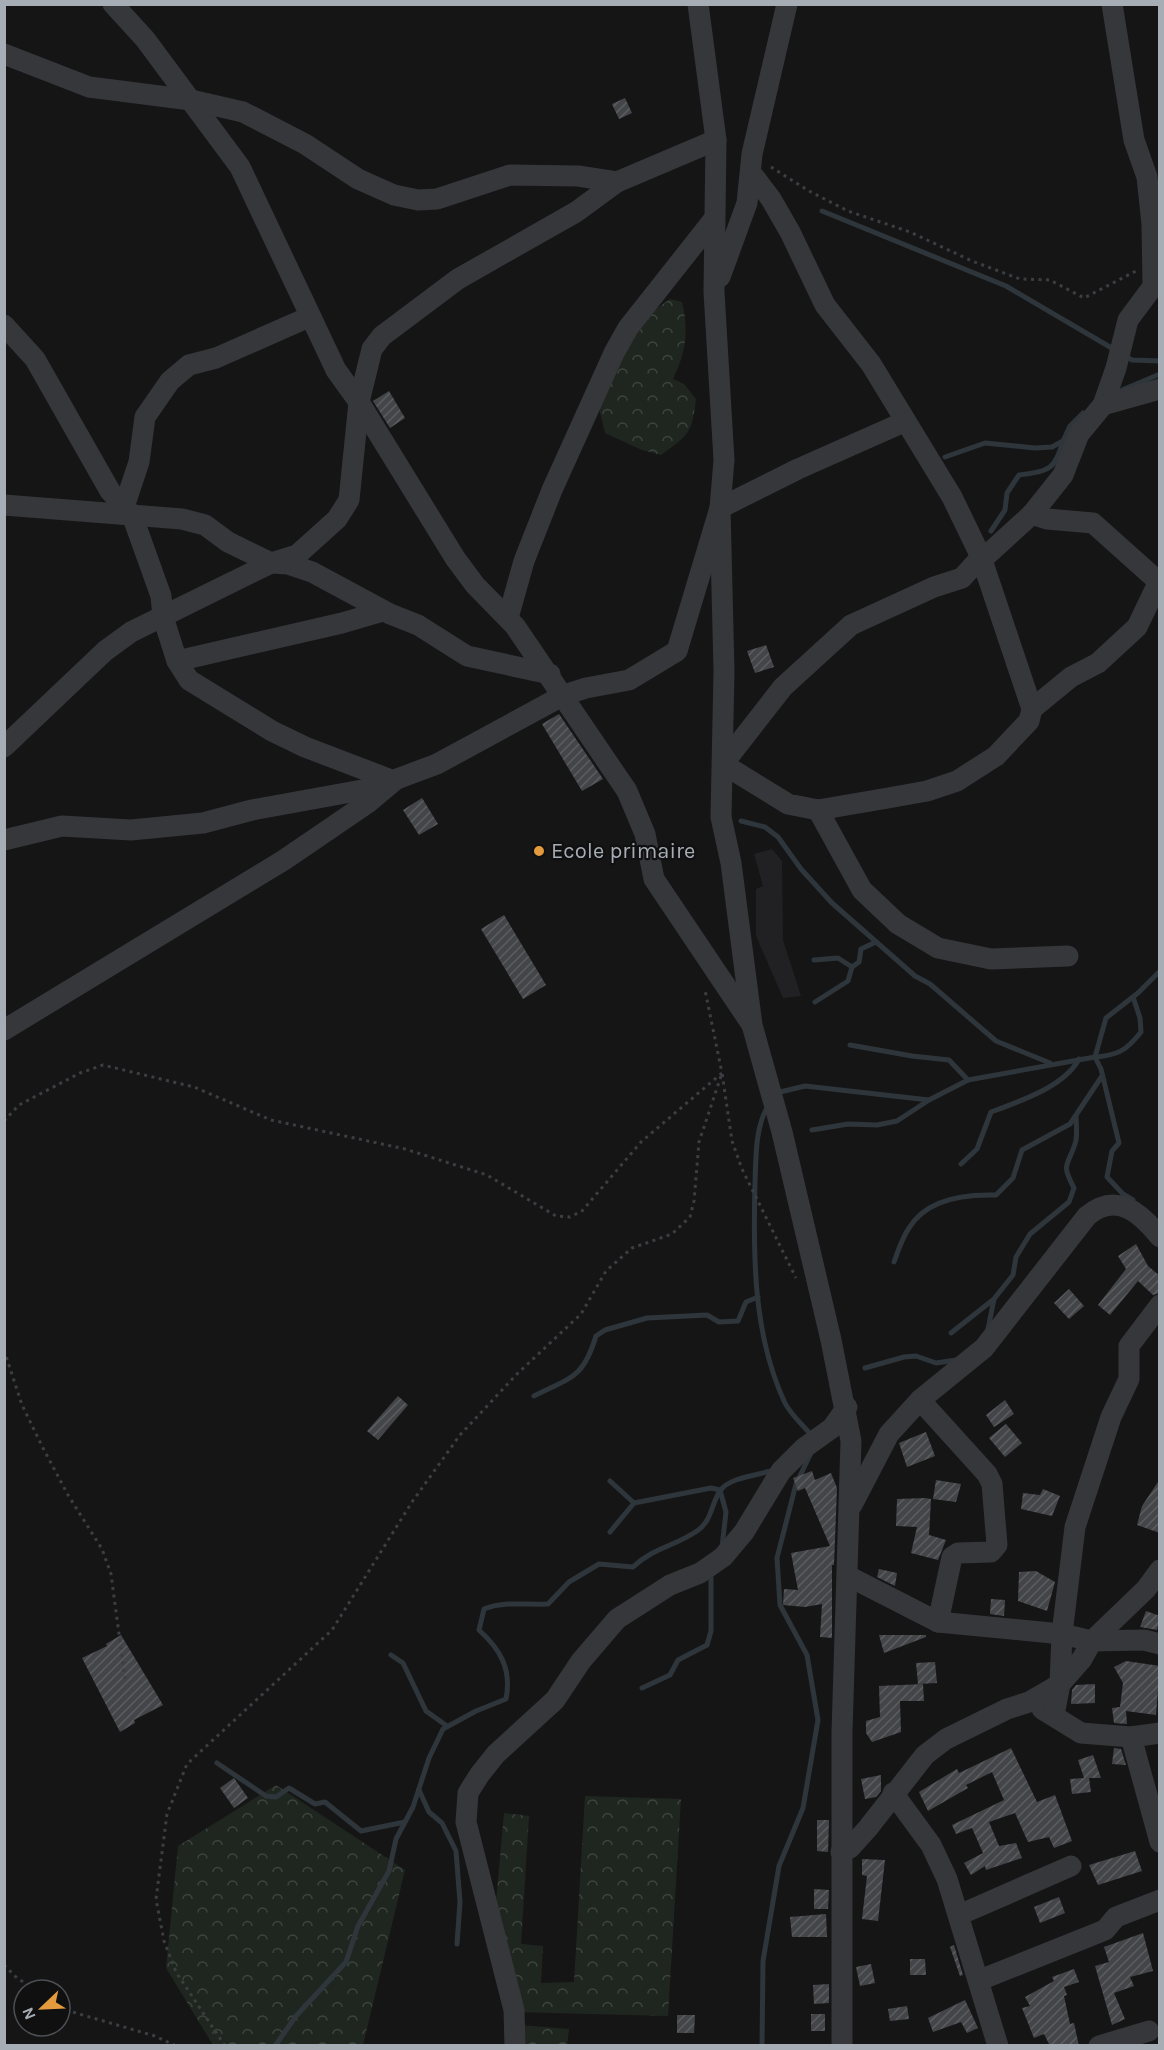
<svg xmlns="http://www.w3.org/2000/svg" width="1164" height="2050" font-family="Karla,sans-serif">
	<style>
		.built { fill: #212123 }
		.forest { fill: url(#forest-crowns) }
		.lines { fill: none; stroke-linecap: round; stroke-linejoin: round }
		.stream { stroke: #2e363b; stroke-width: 5 }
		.building { fill: url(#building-hatch) }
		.path { stroke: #3c3e42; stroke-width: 3; stroke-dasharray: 3 4.5; stroke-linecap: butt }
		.minor { stroke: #36373b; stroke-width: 21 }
		.poi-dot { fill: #e49b3e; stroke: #101011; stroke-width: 2 }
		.labels { text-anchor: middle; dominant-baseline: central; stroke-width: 4.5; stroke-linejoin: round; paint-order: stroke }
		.poi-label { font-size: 22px; fill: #a7adb5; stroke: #101011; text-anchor: start }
	</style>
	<defs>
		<pattern id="forest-crowns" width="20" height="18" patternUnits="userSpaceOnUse" patternTransform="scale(1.5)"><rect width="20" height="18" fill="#1f261f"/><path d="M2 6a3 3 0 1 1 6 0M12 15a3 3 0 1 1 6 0" fill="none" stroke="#3d433d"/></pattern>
		<pattern id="building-hatch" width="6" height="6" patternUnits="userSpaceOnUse" patternTransform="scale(1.5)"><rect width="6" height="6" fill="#444549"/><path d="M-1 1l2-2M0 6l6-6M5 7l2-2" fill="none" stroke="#5c5d61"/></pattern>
	</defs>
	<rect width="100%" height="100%" fill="#151516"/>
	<polygon class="built" points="772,849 782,861 783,940 801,996 783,998 756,936 756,889 763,886 754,854"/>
	<g class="forest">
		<path d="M 670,299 L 682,302 C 689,331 686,352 673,379 L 684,384 L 696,399 C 692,433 689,435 661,455 L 642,450 L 605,433 L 599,408 L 628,328 L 641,328 L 656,309 Z"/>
		<polygon points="276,1785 405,1870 363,2045 213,2045 166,1968 178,1846"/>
		<polygon points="585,1796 681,1799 668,2016 516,2012 494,1924 504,1813 529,1816 521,1944 543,1946 541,1983 574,1982"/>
		<polygon points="519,2025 569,2029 567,2045 517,2046"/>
	</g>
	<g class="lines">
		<g class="stream">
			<polyline points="822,211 1006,286 1115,350"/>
			<polyline points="1123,355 1132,360 1160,361"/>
			<polyline points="1122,390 1160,374"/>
			<polyline points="945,457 985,443 1035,448 1052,447 1063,441 1070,426 1083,413"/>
			<path d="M 991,531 L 1005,510 L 1007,493 L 1019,475 C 1048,471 1055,471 1063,441"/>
			<polyline points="741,821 765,827 778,837 801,869 832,903 915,976 930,984 996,1041 1050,1063"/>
			<polyline points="814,960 838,958 852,967"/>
			<path d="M 1133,997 L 1140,1018 L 1141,1032 C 1126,1051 1118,1055 1095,1057 L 1101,1069 L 1119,1143 L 1112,1151 L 1107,1177 L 1123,1194 L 1133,1200"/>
			<polyline points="815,1002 848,981 852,967 859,962 861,949 876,942"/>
			<polyline points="850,1045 912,1056 949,1060 968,1080"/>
			<polyline points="776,1093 805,1086 929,1100 968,1080 1095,1057 1106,1018 1138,993 1160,971"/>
			<path d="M 768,1106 C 755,1127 756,1158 755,1182 C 753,1255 753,1335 785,1403 C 791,1415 803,1425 811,1435"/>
			<polyline points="812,1130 848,1124 877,1125 897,1121 929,1100"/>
			<path d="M 961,1164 L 977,1149 L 991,1112 C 1020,1101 1064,1087 1079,1059"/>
			<path d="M 894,1262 C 898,1251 902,1238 909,1228 C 927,1198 965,1194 996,1195 L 1013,1178 L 1022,1150 L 1070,1124 L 1102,1076"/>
			<path d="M 988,1329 L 994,1299 L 1013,1275 L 1016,1257 L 1030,1234 L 1069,1202 L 1074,1188 C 1061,1163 1067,1168 1075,1144 C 1078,1136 1076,1125 1076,1116"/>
			<polyline points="951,1333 994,1299"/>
			<polyline points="865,1368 904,1357 916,1356 936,1363 956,1360"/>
			<path d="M 534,1396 C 571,1377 583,1379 596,1336 L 605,1330 L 647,1318 L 707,1315 L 719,1322 L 738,1321 L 746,1302 L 758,1297"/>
			<polyline points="610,1481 634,1503 711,1488 720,1490 726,1512 722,1547"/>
			<polyline points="610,1532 634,1503"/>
			<polyline points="391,1655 403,1663 426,1711 447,1726"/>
			<polyline points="642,1688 670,1675 678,1660 707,1645 711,1631 711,1573"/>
			<polyline points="217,1763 266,1796 276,1797 289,1788 315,1804 325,1802 361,1831 405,1822"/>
			<polyline points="419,1790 429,1812 442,1823 456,1851 460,1902 457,1944"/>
			<path d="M 275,2046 L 296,2016 L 346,1962 L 358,1926 L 389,1871 L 396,1839 L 413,1807 L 429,1758 L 443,1729 L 476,1711 L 506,1699 C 512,1669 500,1649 479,1630 L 484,1609 C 503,1601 526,1605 548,1604 L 569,1582 L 599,1564 L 633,1567 C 653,1548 675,1546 697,1531 C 712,1521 711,1504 720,1491 C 728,1478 757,1475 771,1471"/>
			<polyline points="762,2046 763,1961 779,1866 803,1808 818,1720 807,1655 780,1605 777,1558 796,1484 811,1453"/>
		</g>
	</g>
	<g class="building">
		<polygon points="625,98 632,113 619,119 612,104"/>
		<polygon points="389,391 405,418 390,428 373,401"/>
		<polygon points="766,645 774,667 755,673 747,651"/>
		<polygon points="559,714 603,779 582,791 542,724"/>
		<polygon points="422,798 438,824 419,835 403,810"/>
		<polygon points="504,915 546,985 523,999 481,929"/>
		<polygon points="1136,1244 1148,1266 1160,1276 1160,1293 1153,1295 1138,1281 1110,1315 1098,1305 1126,1269 1118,1256"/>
		<polygon points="1069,1289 1084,1306 1069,1319 1054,1303"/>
		<polygon points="398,1396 408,1405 378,1440 367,1431"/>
		<polygon points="1005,1400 1014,1414 994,1427 986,1415"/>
		<polygon points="1006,1424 1022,1443 1005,1457 989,1438"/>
		<polygon points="926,1432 935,1456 907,1467 899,1443"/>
		<polygon points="812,1471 815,1480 831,1473 837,1488 834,1565 832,1565 832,1638 820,1637 822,1604 805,1607 783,1605 784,1589 798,1590 791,1553 830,1546 805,1488 798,1491 793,1478"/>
		<polygon points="1160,1479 1160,1533 1137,1525 1142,1506"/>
		<polygon points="936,1480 961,1484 956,1502 933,1499"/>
		<polygon points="1043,1489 1060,1496 1052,1516 1021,1509 1023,1493 1040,1495"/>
		<polygon points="925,1498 931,1499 929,1535 946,1540 938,1560 911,1553 917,1527 896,1526 897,1499"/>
		<polygon points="879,1569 897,1573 895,1586 877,1577"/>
		<polygon points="1036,1571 1055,1582 1047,1611 1018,1601 1019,1572"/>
		<polygon points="991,1599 1005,1600 1004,1616 990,1614"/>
		<polygon points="1146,1611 1160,1616 1157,1630 1140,1627"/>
		<polygon points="121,1635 163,1705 134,1720 135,1723 120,1732 82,1658 107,1646 106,1644"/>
		<polygon points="879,1635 926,1635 926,1637 884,1653"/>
		<polygon points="1126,1661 1160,1666 1156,1715 1126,1711 1127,1724 1114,1723 1112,1708 1120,1707 1123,1683 1114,1667"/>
		<polygon points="935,1662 937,1683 918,1684 916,1663"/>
		<polygon points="923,1684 924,1701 900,1701 901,1732 872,1742 866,1733 866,1721 880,1717 879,1686"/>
		<polygon points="1095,1684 1095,1703 1071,1704 1072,1690 1076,1685"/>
		<polygon points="1011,1748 1037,1802 1055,1795 1072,1841 1054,1848 1049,1837 1028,1842 1015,1813 989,1822 999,1846 1016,1843 1022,1858 986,1870 985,1866 971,1875 964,1863 983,1853 972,1828 956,1834 952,1825 1004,1800 992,1772 966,1785 968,1788 928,1811 919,1792 957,1769 959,1773"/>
		<polygon points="1114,1748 1121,1749 1126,1765 1112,1764"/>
		<polygon points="1093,1755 1101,1778 1089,1778 1091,1792 1072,1794 1070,1779 1084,1778 1078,1760"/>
		<polygon points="881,1775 881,1791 876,1797 865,1799 861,1779"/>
		<polygon points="234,1778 248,1798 234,1808 220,1788"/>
		<polygon points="817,1820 829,1820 828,1852 817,1851"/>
		<polygon points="1135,1851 1142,1871 1098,1885 1089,1865"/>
		<polygon points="862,1859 885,1860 878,1921 862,1919 867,1876 862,1875"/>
		<polygon points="814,1889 829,1890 828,1909 814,1909"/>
		<polygon points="1059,1897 1065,1913 1040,1923 1034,1907"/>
		<polygon points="826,1914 827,1937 792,1937 790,1917"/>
		<polygon points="1143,1933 1153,1971 1130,1977 1134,1986 1114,1993 1125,2019 1112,2025 1095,1966 1109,1962 1104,1947"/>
		<polygon points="954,1945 963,1975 960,1976 950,1947"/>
		<polygon points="910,1959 925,1959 926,1975 910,1975"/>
		<polygon points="871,1964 875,1983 860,1986 856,1967"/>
		<polygon points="1074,1969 1079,1982 1064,1987 1067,1995 1064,1996 1070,2024 1074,2023 1079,2046 1050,2046 1044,2034 1034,2038 1022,2008 1030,2006 1025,1997 1054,1981 1052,1977"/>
		<polygon points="829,1984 829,2003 814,2004 813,1985"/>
		<polygon points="965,2000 978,2028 967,2033 961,2022 933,2032 928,2018"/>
		<polygon points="907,2006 909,2019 890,2021 888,2009"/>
		<rect x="811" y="2014" width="14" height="17"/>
		<polygon points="677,2015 695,2015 694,2033 677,2033"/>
	</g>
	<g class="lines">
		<g class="path">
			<polyline points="771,167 809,191 848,211 910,232 972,261 1020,279 1050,280 1084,298 1136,271"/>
			<polyline points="4,1121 19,1105 80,1073 103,1065 194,1087 271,1120 405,1149 487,1175 556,1216 570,1217 582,1211 641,1142 722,1073 705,990"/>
			<polyline points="4,1350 22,1405 43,1448 68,1495 102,1549 111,1574 125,1679"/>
			<polyline points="4,1965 17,1978 36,1990"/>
			<polyline points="60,2005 69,2011 155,2036 176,2046"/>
			<polyline points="225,2046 176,1972 164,1941 156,1899 167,1814 187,1764 332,1630 412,1502 460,1435 517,1374 581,1314 606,1271 632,1248 672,1234 690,1217 694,1201 699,1142 722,1073 732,1141 742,1169 796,1278"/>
		</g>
		<g class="minor">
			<polyline points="113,4 145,39 240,167 336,370 359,402 455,558 475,585 515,626 627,791 645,834 654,879 750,1022"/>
			<polyline points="698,4 716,140 714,292 724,460 720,508 724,671 721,817 731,863 752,1025 782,1132 831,1340 851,1441 842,1732 842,2046"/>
			<polyline points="1112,4 1134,140 1147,177 1152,224 1153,283"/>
			<polyline points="4,54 89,87 191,100 243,112 305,144 358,179 394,195 418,200 437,199 510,175 578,176 617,182"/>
			<polyline points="752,174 771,199 790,232 825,305 871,364 952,497 981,557 1032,709 1029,721 996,756 957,781 927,791 888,798 818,810 788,804 723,764 783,687 851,625 934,587 962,578 981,557 986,556 1032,514 1063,475 1079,434 1103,405 1116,368 1128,320 1160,277"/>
			<polyline points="720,277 747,203 752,154 787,4"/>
			<polyline points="4,325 35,359 110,491 132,515 161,596 163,617 177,661 189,680 272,731 305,747 394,781 369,802 284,860 4,1030"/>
			<polyline points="1103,405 1160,389"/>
			<polyline points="125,504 139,462 145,417 170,381 189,365 216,358 309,317"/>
			<polyline points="4,505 182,519 205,525 228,542 271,563 288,564 312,572 390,614 418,625 467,656 550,674"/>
			<polyline points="1032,514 1047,519 1093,523 1160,583"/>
			<polyline points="508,618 524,561 552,490 614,353 628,328 714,219"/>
			<polyline points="177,661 342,623 383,611"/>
			<polyline points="1032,709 1071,677 1098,663 1137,627 1160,579"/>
			<polyline points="4,747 105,651 131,632 271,563 297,555 337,519 349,500 359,402 372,349 382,336 458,279 576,212 617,182 716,140"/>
			<polyline points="818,810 862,890 898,924 938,948 991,959 1068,956"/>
			<polyline points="4,840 62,826 131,830 203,823 252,810 373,788 437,764 564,695 586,688 629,680 677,651 720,508 798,469 904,422"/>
			<polyline points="920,1400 987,1474 992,1484 997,1545 991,1552 958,1553 952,1557 938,1622"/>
			<path d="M 852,1505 L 889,1434 L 920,1400 L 984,1348 L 1087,1216 C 1116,1192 1139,1211 1160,1237"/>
			<polyline points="848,1576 938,1622 1062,1634 1092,1641 1144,1640 1160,1644"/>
			<polyline points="1042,1709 1081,1733 1131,1737 1160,1733"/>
			<polyline points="1054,1715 1060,1684 1062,1634 1075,1527 1111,1417 1129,1379 1129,1346 1160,1305"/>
			<polyline points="1131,1737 1160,1842"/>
			<polyline points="893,1793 931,1845 947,1879 998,2046"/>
			<polyline points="841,1852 850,1848 868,1828 925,1755 946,1739 1007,1709 1029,1702 1060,1684 1082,1659 1092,1641 1146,1589 1160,1570"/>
			<polyline points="959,1915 1071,1866"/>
			<polyline points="980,1980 1105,1930 1116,1917 1160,1900"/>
			<polyline points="515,2046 514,2010 466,1822 468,1793 480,1774 496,1754 555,1700 581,1661 617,1619 670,1585 700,1573 723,1557 744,1532 781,1471 804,1448 832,1428 847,1407"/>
			<polyline points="1099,2046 1149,2031"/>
		</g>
	</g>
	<circle class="poi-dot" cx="539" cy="851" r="6"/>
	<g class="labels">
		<g class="poi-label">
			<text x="551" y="851">Ecole primaire</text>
		</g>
	</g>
	<rect width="1164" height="2050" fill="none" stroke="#a7adb5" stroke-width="12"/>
	<g transform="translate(42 2008) rotate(247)"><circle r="28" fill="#101011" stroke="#4c4f53" stroke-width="1.5"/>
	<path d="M0-4.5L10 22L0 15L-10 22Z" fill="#e49b3e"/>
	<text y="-9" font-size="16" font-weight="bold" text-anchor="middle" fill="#a7adb5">N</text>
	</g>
</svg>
